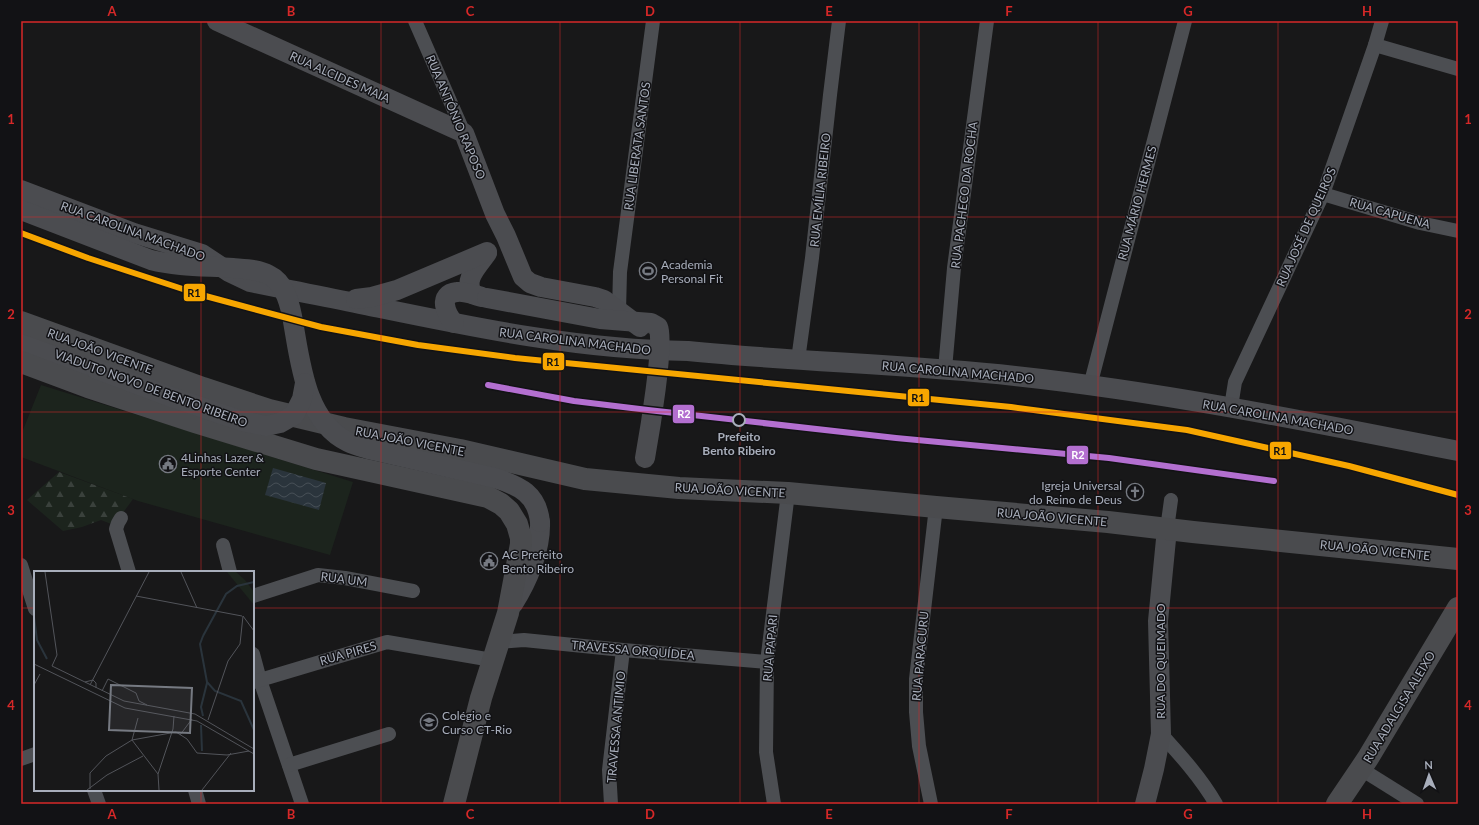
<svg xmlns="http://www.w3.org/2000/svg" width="1479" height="825" font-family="Lato,sans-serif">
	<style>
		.green { fill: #1c241d }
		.forest { fill: url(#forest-firs) }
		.water { fill: url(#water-waves) }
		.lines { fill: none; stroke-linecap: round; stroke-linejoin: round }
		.minor { stroke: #4c4e52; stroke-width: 14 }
		.secondary { stroke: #4b4c50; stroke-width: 20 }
		.primary { stroke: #4a4b4e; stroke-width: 22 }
		.secondary-bridge { stroke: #4b4c50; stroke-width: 20 }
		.rail-1-casing { stroke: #121215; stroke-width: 9 }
		.rail-2-casing { stroke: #121215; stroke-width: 9 }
		.rail-1 { stroke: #f7a600; stroke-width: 6 }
		.rail-2 { stroke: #b36fd0; stroke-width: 6 }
		.grid { fill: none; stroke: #d62828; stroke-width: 1; stroke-opacity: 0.55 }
		.stop-dot { fill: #121215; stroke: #a8aebb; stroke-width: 2 }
		.labels { text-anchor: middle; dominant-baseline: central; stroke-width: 3; stroke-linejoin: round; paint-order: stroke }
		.street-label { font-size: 12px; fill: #a8aebb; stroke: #121215 }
		.poi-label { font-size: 12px; fill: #a8aebb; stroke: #121215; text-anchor: start }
		.stop-label { font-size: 12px; font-weight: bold; fill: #a8aebb; stroke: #121215 }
		.inset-river { fill: none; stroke: #2a343c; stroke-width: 2 }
		.inset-road { fill: none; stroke: #52545a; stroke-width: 1 }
		.view { fill: #767a82; fill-opacity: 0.15; stroke: #767a82; stroke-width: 2 }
		.inset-edge { fill: none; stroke: #a8aebb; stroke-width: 2 }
		.line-badge { stroke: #121215; stroke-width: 1.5 }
		.badge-label { font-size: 11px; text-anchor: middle; font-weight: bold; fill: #fff }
		.pale-badge-label { font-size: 11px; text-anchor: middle; font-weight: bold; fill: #111 }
		.neatline { fill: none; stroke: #d62828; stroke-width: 1.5 }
		.grid-label { font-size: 13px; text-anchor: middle; font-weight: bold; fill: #d62828 }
	</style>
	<defs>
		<pattern id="forest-firs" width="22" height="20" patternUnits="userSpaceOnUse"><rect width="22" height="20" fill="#1c241d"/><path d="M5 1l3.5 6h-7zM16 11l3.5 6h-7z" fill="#3a413c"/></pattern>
		<pattern id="water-waves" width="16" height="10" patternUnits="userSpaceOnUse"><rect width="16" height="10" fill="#2a343c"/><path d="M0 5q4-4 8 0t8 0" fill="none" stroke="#464f56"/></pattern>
	</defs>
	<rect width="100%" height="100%" fill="#181819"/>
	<polygon class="green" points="41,385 353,482 330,555 138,501 21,457 21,435"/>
	<polygon class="forest" points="59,472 133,499 114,525 101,520 82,527 63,531 27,500"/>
	<polygon class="water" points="273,468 326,483 319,510 265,495"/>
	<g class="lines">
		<g class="minor">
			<polyline points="415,21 464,133"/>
			<polyline points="1375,45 1458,69"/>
			<polyline points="1323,194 1420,223 1458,231"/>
			<polyline points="619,311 620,272 653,21"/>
			<polyline points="798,360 812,258 830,95 839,21"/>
			<polyline points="945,369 954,268 987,21"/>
			<polyline points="1090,386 1185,21"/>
			<polyline points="1231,407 1235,382 1323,194 1375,45 1382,21"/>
			<polyline points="121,518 118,523 116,529 129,572"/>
			<polyline points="1167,529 1171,500"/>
			<polyline points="223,545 230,572"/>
			<polyline points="21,565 35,609"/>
			<polyline points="253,596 318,575 345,578 413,591"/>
			<polyline points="498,642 524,640 623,650 767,662"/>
			<polyline points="253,654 260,680 302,804"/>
			<polyline points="253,682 387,642 492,660"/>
			<path d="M 1161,734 C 1181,756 1201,778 1216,804"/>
			<polyline points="21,759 35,754"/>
			<polyline points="289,765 389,734"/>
			<polyline points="1361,769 1417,804"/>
			<polyline points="94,790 99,804"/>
			<polyline points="195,790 199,804"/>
			<polyline points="611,804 609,770 623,650"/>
			<polyline points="774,804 766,752 767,662 788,493"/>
			<polyline points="931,804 919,746 916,712 916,679 936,507"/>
		</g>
		<g class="secondary">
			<polyline points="217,21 464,133 495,214 506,236 523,277 530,283 541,287 595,297 604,300 640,327"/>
			<path d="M 21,190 L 134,233 L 202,254 L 229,272 L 250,282 C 288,290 327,297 365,305 C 472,327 579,350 688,351 C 797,362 907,364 1015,376 C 1164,392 1311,422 1458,451"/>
			<path d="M 473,294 C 462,280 479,265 487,253"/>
			<polyline points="356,299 372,297 397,290 487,252"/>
			<path d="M 454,323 C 446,314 437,294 457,292 C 465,291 474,295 482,297"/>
			<polyline points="21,341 96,369"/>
			<path d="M 513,604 C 528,581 541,549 540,522"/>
			<polyline points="1145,804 1154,769 1161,734 1158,621 1167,529"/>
		</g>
		<g class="primary">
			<polyline points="21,322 203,388 269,410 344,428 460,450 585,479 679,488 788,493 936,507 1108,522 1193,532 1458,559"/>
			<polyline points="21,362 88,387 195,422 316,459 488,497 501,504 509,511 517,524 521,538 521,544 508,613 481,698 454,804"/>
			<polyline points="1337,804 1368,758 1458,608"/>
		</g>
		<g class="secondary-bridge">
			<path d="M 21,210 L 151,260 C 178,267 206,266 233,268 C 245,269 258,269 269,275 C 284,282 289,301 292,316 C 300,358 304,421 348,442 C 354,445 361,447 368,449 L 495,478 C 520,486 537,494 540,522"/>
			<path d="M 487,298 L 600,319 L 651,323 L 658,327 C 665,341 649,436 645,458"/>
			<polyline points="96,369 171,397 242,421 266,426 280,423 294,415 302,399 305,383"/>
		</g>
		<defs>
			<polyline id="rail-1" points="21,233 88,258 198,294 321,327 418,345 515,358 1011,407 1187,430 1349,466 1458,495"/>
			<polyline id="rail-2" points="488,385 574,401 648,410 896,438 1109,458 1274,481"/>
		</defs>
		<use href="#rail-1" class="rail-1-casing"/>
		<use href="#rail-2" class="rail-2-casing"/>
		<use href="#rail-1" class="rail-1"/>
		<use href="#rail-2" class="rail-2"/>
	</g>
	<path class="grid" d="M 201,21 L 201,572M 381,21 L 381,804M 560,21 L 560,804M 740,21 L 740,804M 919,21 L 919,804M 1098,21 L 1098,804M 1278,21 L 1278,804M 21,217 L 1458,217M 21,412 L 1458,412M 21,608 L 35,608M 253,608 L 1458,608M 201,790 L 201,804"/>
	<defs>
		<symbol id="stadium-ring" viewBox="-11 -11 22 22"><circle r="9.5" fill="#121215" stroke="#767a82" stroke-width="1.5"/><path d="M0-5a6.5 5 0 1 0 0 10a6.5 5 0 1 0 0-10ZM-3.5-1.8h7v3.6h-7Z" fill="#767a82"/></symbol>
		<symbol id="civic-ring" viewBox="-11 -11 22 22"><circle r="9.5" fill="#121215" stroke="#767a82" stroke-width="1.5"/><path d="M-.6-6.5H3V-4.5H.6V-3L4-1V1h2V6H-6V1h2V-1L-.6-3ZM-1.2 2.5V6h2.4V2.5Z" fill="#767a82"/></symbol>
		<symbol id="church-ring" viewBox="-11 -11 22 22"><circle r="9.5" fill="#121215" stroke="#767a82" stroke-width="1.5"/><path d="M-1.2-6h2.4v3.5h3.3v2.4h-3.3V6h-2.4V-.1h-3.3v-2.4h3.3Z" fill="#767a82"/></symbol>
		<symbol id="university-ring" viewBox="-11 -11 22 22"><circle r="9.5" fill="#121215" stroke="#767a82" stroke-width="1.5"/><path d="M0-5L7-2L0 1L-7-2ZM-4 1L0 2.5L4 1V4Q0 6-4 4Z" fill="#767a82"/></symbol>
	</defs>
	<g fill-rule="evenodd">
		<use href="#stadium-ring" x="638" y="261" width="20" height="20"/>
		<use href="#civic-ring" x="158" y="454" width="20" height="20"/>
		<use href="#church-ring" x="1125" y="482" width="20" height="20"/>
		<use href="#civic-ring" x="479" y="551" width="20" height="20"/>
		<use href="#university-ring" x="419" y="712" width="20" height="20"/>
	</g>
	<circle class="stop-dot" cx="739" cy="420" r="6"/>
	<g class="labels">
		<g class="street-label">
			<text transform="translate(340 77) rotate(24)">RUA ALCIDES MAIA</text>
			<text transform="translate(456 117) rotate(67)">RUA ANTÔNIO RAPOSO</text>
			<text transform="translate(637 146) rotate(-82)">RUA LIBERATA SANTOS</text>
			<text transform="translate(820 190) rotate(-84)">RUA EMÍLIA RIBEIRO</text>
			<text transform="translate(964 195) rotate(-83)">RUA PACHECO DA ROCHA</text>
			<text transform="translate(1137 203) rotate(-75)">RUA MÁRIO HERMES</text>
			<text transform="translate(1390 213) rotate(16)">RUA CAPUENA</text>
			<text transform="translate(1306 227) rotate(-66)">RUA JOSÉ DE QUEIROS</text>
			<text transform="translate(133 231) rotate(20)">RUA CAROLINA MACHADO</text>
			<text transform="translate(575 341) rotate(7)">RUA CAROLINA MACHADO</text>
			<text transform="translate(100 351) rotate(20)">RUA JOÃO VICENTE</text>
			<text transform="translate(958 372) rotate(5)">RUA CAROLINA MACHADO</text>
			<text transform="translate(151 388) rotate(20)">VIADUTO NOVO DE BENTO RIBEIRO</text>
			<text transform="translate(1278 417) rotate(10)">RUA CAROLINA MACHADO</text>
			<text transform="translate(410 441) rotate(11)">RUA JOÃO VICENTE</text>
			<text transform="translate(730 490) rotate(3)">RUA JOÃO VICENTE</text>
			<text transform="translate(1052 517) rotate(5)">RUA JOÃO VICENTE</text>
			<text transform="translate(1375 550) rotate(6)">RUA JOÃO VICENTE</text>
			<text transform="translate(344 579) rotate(7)">RUA UM</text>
			<text transform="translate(770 648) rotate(-85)">RUA PAPARI</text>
			<text transform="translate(633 650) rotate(5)">TRAVESSA ORQUÍDEA</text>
			<text transform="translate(348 653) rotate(-16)">RUA PIRES</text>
			<text transform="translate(920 656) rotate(-85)">RUA PARACURU</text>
			<text transform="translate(1160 661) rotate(-90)">RUA DO QUEIMADO</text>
			<text transform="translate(1399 707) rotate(-59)">RUA ADALGISA ALEIXO</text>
			<text transform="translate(616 727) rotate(-85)">TRAVESSA ANTIMIO</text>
		</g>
		<g class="poi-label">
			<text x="661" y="264">Academia<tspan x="661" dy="14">Personal Fit</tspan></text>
			<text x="181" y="457">4Linhas Lazer &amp;<tspan x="181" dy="14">Esporte Center</tspan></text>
			<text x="1122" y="485" text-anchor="end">Igreja Universal<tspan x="1122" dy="14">do Reino de Deus</tspan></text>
			<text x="502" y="554">AC Prefeito<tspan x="502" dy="14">Bento Ribeiro</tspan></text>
			<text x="442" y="715">Colégio e<tspan x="442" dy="14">Curso CT-Rio</tspan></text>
		</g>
		<g class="stop-label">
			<text x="739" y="436">Prefeito<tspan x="739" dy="14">Bento Ribeiro</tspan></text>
		</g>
	</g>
	<g transform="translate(34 571)">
		<rect width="220" height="220" fill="#181819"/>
		<path d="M 193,1 L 202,1 L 211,9 L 220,21 L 220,34 Z" fill="#1c241d"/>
		<path class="inset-river" d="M 0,46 L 3,69 L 13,88M 169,65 L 166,73 L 173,111 L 181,120 L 207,130 L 220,159M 169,65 L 192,23 L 203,15 L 220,11M 169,145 L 167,136 L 173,112M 167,154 L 168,180"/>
		<path class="inset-road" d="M 11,1 L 23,84 L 18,95 L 90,130 L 161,143 L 220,178M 147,1 L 163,37M 102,25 L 208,45M 209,45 L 220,60M 0,93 L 91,137 L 163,150 L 220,183M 51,111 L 59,109 L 62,112 L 62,117M 0,114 L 6,103M 56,114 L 115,1M 68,120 L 74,108 L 102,122 L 105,130 L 113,134M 174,149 L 194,90 L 206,73 L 209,45M 146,164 L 158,148M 98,169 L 142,161 L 153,168 L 163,182 L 193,184 L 215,180M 98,169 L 104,147M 98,169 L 124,203M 56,218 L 56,202 L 72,185 L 98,169M 53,219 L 73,204 L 109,185M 125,219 L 124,203 L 139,158 L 140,145M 168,219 L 197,182"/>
		<path class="view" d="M 77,114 L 158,117 L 156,162 L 75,159 Z"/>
		<rect width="220" height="220" class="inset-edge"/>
	</g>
	<g class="line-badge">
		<rect x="183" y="283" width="23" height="19" rx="4" fill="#f7a600"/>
		<rect x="542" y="352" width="23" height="19" rx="4" fill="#f7a600"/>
		<rect x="907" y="388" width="23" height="19" rx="4" fill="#f7a600"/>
		<rect x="672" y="404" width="23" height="20" rx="4" fill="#b36fd0"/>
		<rect x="1269" y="441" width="23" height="19" rx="4" fill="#f7a600"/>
		<rect x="1066" y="445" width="23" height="20" rx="4" fill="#b36fd0"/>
	</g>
	<g class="badge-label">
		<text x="684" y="418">R2</text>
		<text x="1078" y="459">R2</text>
	</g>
	<g class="pale-badge-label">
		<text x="194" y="297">R1</text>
		<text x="553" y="366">R1</text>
		<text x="918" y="402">R1</text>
		<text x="1280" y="455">R1</text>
	</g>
	<rect width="1479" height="825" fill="none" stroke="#121215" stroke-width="44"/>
	<g transform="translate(1429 775) rotate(358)" stroke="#121215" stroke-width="3" paint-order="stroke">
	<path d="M0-3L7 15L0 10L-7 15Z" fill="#a8aebb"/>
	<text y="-6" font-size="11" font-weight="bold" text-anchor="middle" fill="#a8aebb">N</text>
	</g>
	<rect x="22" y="22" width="1435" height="781" class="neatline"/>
	<g class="grid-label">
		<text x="112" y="16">A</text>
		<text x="291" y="16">B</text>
		<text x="470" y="16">C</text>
		<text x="650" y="16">D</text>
		<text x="829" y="16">E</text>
		<text x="1009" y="16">F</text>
		<text x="1188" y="16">G</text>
		<text x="1367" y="16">H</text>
		<text x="11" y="124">1</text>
		<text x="1468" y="124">1</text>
		<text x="11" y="319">2</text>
		<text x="1468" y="319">2</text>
		<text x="11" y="515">3</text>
		<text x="1468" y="515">3</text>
		<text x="11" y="710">4</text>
		<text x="1468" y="710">4</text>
		<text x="112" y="819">A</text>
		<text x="291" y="819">B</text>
		<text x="470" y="819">C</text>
		<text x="650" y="819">D</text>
		<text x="829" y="819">E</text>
		<text x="1009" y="819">F</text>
		<text x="1188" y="819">G</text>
		<text x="1367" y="819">H</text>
	</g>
</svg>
